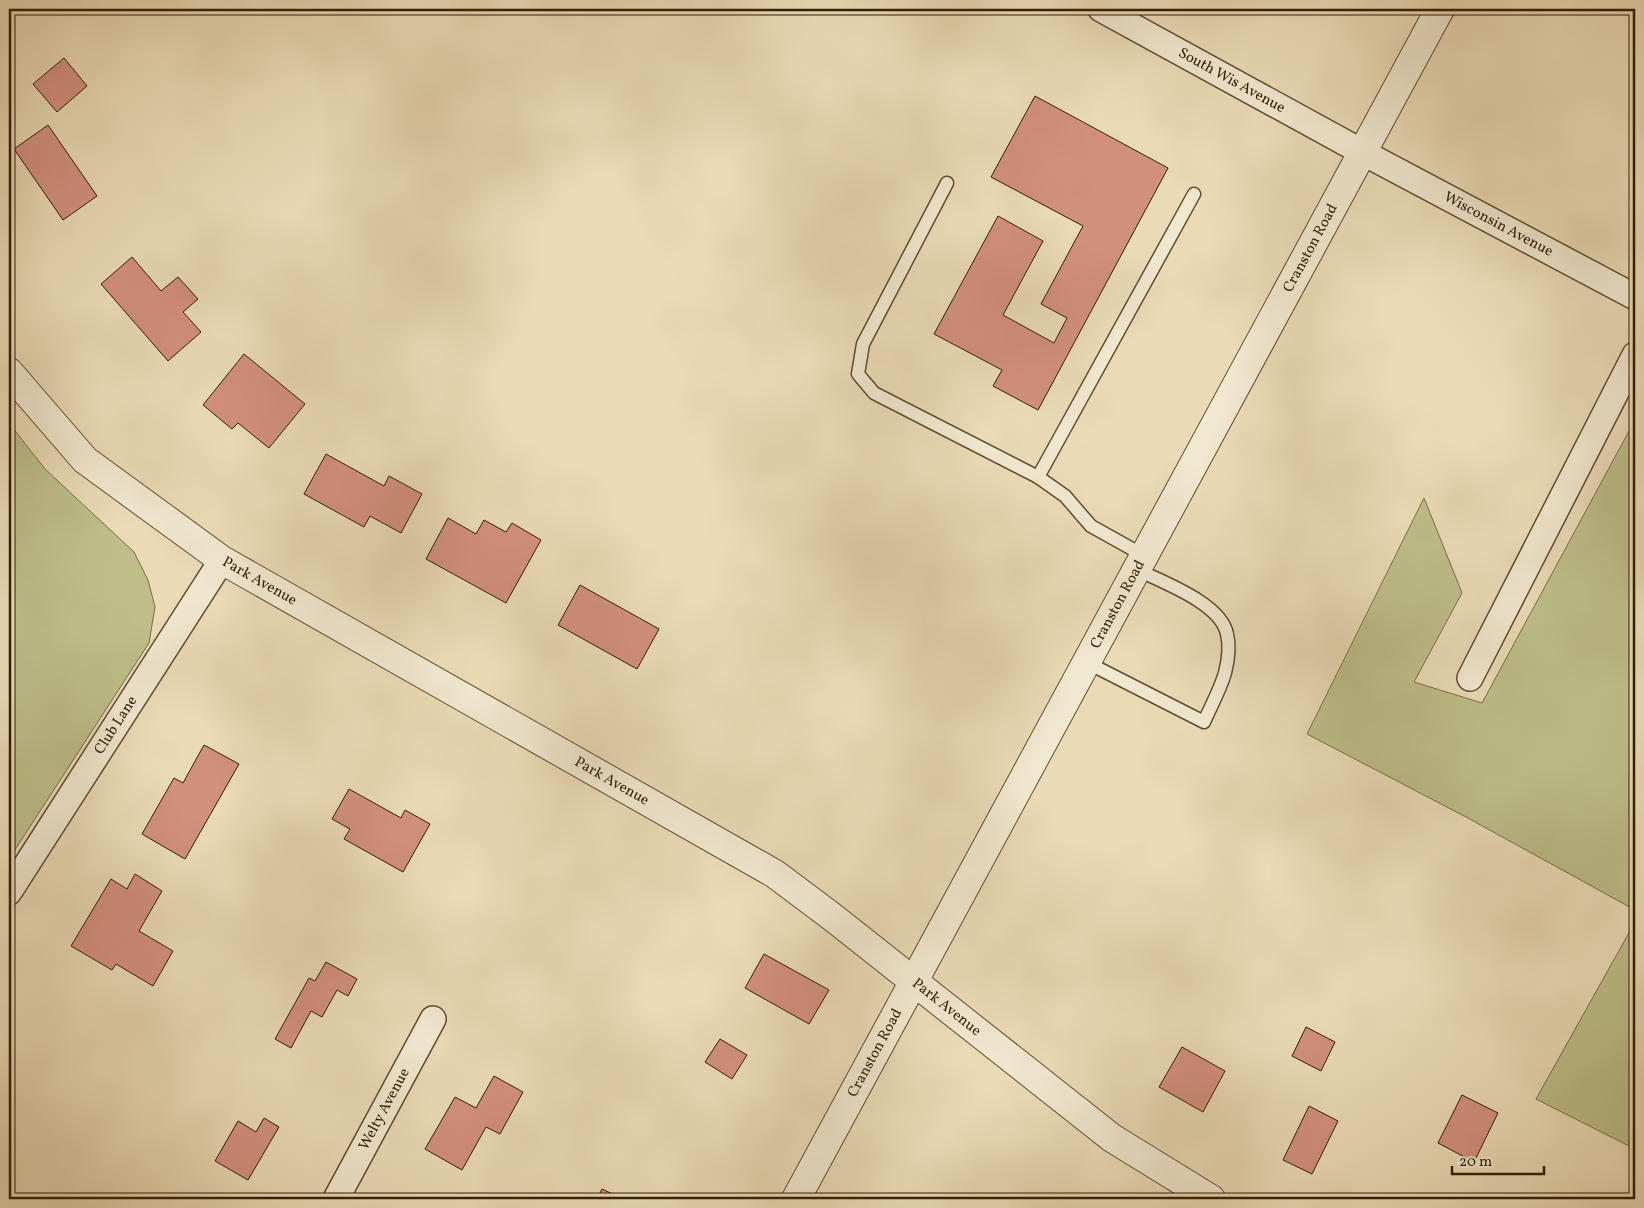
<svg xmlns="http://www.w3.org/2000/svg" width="1644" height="1208" font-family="Vollkorn,serif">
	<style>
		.green { fill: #bdbe89; stroke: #786e48 }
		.building { fill: #d2907f; stroke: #321e06 }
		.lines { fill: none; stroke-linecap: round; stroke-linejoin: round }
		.service-casing { stroke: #604d32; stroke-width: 15 }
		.minor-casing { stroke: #604d32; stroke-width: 28 }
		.tertiary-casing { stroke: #604d32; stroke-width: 30 }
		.service { stroke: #f1e8d0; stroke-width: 12 }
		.minor { stroke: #f1e8d0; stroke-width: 25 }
		.tertiary { stroke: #f1e8d0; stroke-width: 28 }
		.labels { text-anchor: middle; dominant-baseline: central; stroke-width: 4; stroke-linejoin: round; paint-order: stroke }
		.street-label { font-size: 15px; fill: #321e06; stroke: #f1e8d0 }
	</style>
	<rect width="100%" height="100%" fill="#eadbb6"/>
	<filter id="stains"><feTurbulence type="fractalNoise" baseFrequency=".004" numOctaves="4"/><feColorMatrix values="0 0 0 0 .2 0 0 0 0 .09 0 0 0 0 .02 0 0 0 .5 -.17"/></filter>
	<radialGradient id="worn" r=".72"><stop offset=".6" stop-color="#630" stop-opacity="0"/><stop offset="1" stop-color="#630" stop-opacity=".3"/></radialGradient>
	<g class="green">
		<polygon points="1635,420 1635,910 1466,817 1307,734 1424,498 1462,593 1414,682 1482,703"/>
		<polygon points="9,423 45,469 134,552 148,580 155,607 149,643 9,859"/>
		<polygon points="1635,922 1635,1149 1536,1099"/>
	</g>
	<g class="building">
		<polygon points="64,58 87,86 57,112 33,84"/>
		<polygon points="1035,96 1168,168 1038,410 993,386 1002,370 934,334 998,216 1043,241 1003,315 1054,343 1067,318 1041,304 1083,226 991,177"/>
		<polygon points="48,125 97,196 63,220 14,149"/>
		<polygon points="132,257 161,291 178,277 198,299 183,312 201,332 168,361 101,284"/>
		<polygon points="244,354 305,404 269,448 238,423 232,429 203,405"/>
		<polygon points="326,454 384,486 389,476 422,494 401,533 370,516 364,527 304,494"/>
		<polygon points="448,518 476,534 484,520 506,532 512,523 541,540 506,603 426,559"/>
		<polygon points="580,585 659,629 637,669 558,625"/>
		<polygon points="204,745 239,764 185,859 142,834 174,778 183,783"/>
		<polygon points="349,789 401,818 405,810 430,824 403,872 344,839 350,829 332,819"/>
		<polygon points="135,874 162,891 139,931 173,951 153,986 116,964 112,970 71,946 111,879 127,889"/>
		<polygon points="764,954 829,990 809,1024 745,988"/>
		<polygon points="326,962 357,979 348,996 337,990 322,1017 311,1011 291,1048 275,1039 309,978 315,981"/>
		<polygon points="1306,1027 1335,1042 1321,1071 1292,1056"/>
		<polygon points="720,1039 747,1055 732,1079 705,1062"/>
		<polygon points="1182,1047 1225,1071 1203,1112 1159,1087"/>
		<polygon points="494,1076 523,1092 500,1134 486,1127 462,1170 425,1149 455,1097 476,1108"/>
		<polygon points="1462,1095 1498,1113 1474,1162 1438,1143"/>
		<polygon points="1309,1106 1338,1121 1312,1174 1283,1160"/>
		<polygon points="264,1118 279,1127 248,1180 215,1161 238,1121 256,1132"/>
		<polygon points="602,1189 623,1199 597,1199"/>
	</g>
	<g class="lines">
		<defs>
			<g id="service">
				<polyline points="947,183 863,344 858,374 874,393 1038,477 1065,496 1091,526 1143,555"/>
				<polyline points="1038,477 1194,194"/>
				<path d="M 1086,662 L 1204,722 C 1211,706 1220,690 1225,673 C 1228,661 1230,646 1227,634 C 1221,603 1162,582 1136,569"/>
			</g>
			<g id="minor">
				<path id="s1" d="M 1101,9 L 1362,152 L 1635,297"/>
				<polyline points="1470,678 1635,355"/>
				<path id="s2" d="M 9,892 L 222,560"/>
				<path id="s3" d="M 336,1199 L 433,1019"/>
			</g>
			<g id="tertiary">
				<path id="s4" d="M 9,372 L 85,460 L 222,560 L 775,874 L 831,916 L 1112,1138 L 1211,1199"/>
				<path id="s5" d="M 796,1199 L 1440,9"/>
			</g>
		</defs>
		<use href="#service" class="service-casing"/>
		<use href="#minor" class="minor-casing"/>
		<use href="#tertiary" class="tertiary-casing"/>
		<use href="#service" class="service"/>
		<use href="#minor" class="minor"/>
		<use href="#tertiary" class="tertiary"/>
	</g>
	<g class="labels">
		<g class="street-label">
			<text stroke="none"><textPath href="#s1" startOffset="149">South Wis Avenue</textPath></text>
			<text stroke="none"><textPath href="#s1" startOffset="452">Wisconsin Avenue</textPath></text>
			<text stroke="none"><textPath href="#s5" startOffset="1081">Cranston Road</textPath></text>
			<text stroke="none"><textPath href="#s4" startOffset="329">Park Avenue</textPath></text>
			<text stroke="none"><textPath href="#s5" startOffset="676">Cranston Road</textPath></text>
			<text stroke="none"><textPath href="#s2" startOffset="198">Club Lane</textPath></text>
			<text stroke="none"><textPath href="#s4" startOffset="734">Park Avenue</textPath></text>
			<text stroke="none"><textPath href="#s4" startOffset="1139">Park Avenue</textPath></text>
			<text stroke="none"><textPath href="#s5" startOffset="166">Cranston Road</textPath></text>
			<text stroke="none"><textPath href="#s3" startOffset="102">Welty Avenue</textPath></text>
		</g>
	</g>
	<rect width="1644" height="1208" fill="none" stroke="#eadbb6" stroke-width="30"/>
	<rect x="10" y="10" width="1624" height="1188" fill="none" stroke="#321e06" stroke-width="2.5"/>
	<rect x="15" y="15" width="1614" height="1178" fill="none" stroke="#321e06"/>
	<path d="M1452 1166v8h92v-8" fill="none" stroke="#321e06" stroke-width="2.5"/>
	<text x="1459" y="1166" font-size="15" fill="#321e06" stroke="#f1e8d0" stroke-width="4" paint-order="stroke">20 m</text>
	<rect width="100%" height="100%" filter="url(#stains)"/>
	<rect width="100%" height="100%" fill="url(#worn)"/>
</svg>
